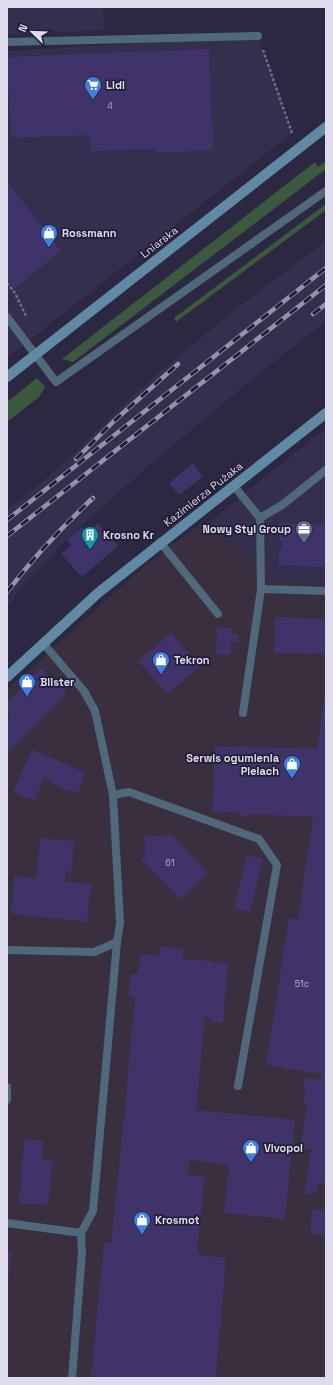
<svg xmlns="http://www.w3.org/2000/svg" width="333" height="1385" font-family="'Space Grotesk',sans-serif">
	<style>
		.built { fill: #352f4f }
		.industrial { fill: #3a2f3e }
		.green { fill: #3b593e }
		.building { fill: #3f336a }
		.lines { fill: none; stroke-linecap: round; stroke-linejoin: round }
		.path { stroke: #6f6c82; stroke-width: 2.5; stroke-dasharray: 3 2; stroke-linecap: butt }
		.lane { stroke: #4f687a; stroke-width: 8 }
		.secondary { stroke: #6089a6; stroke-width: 10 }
		.rail-casing { stroke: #9693a7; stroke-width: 4.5 }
		.rail { stroke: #231e37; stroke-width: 3; stroke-dasharray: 9; stroke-linecap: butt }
		.labels { text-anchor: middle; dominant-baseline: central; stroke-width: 3.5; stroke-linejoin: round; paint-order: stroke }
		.number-label { font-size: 9px; fill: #b6b1cc }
		.poi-label { font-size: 11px; font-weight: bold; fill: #dddbec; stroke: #231e37; text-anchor: start }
		.street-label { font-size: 11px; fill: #dddbec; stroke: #231e37 }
	</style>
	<rect width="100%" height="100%" fill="#2c2841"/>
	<g class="built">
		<polygon points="7,7 103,7 104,30 7,35"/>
		<polygon points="258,36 292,133 7,358 7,51"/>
		<polygon points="326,241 326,321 255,377 147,467 67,539 25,583 7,609 7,510 36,487 71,456 116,411 163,369 237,308"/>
		<polygon points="326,428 326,591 261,589 204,526"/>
	</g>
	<polygon class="industrial" points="201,523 280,581 326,585 326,1378 7,1378 7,690 134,575"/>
	<g class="green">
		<polygon points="326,161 326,169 73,362 62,359 315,162 318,167"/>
		<polygon points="326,204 326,210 176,322 174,318"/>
		<polygon points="37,378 45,387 39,397 7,422 7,402"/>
	</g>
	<g class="building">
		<polygon points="209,49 213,150 155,153 155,149 91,151 91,135 11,138 8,83 7,83 7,57"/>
		<polygon points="7,181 61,251 14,289 7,279"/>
		<polygon points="193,463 203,477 179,495 169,483"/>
		<polygon points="98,523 118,546 82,577 61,554 71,545 67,540 82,527 87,532"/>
		<polygon points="280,523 326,525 326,567 278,565 279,548 282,548 282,541 279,541"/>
		<polygon points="275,617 326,619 326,654 274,653"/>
		<polygon points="217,628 232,628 232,634 238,634 238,642 231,642 231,655 216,654"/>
		<polygon points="171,633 200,666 167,694 138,661"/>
		<polygon points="41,668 67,693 7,754 7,720 11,715 7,711 7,703"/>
		<polygon points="325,691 326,1183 318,1184 317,1193 304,1194 311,1150 300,1148 307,1107 304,1103 305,1089 303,1085 304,1078 321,1080 322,1074 266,1065 289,918 298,919 313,817 251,814 250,817 241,817 241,813 212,812 215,746 317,749"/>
		<polygon points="32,749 86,773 77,794 49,782 51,780 44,777 35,801 13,792"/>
		<polygon points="169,833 208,873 181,900 141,859 145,856 145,836 165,836"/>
		<polygon points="40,838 74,841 72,872 66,871 65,881 91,884 87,922 11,914 14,876 36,879"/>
		<polygon points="247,855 263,859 250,912 234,908"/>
		<polygon points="160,946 183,949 182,959 212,961 212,962 228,964 223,1023 211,1022 211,1018 205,1017 196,1110 295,1120 285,1219 224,1213 229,1165 189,1160 188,1175 205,1177 197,1252 199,1252 199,1255 226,1258 216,1378 91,1378 104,1242 111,1243 124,1118 135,996 128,995 131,974 138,974 141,954 159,956"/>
		<polygon points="24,1139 43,1141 42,1160 53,1161 48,1205 19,1203"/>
		<polygon points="312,1209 326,1211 326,1236 310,1234"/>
		<polygon points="7,1251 12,1252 8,1282 7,1282"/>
	</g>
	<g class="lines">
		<g class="path">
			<polyline points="263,50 292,133"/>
			<polyline points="7,283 15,293 26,316"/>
		</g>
		<g class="lane">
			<polyline points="7,42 258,36"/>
			<polyline points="7,317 56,382 326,191"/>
			<polyline points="234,486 260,518 261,589 243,713"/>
			<polyline points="260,518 282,505 326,470"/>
			<polyline points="160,542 218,614"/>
			<polyline points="261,589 326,591"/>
			<polyline points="113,795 129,792 259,839 277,865 238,1086"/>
			<polyline points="7,950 94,952 117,942 120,923 113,795 95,711 84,691 43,643"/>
			<polyline points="7,1087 7,1100"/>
			<polyline points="7,1223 81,1233 82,1253 72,1378"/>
			<polyline points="81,1233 93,1211 117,942"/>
		</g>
		<g class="secondary">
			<polyline points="7,377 326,127"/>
			<polyline points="7,677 98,593 326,413"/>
		</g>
		<defs>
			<g id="rail">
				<polyline points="313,314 326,304"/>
				<polyline points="76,459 114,421 178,364"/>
				<polyline points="7,520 326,268"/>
				<polyline points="7,536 326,285"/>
				<path d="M 7,592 C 33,558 62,527 93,498"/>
			</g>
		</defs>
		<use href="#rail" class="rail-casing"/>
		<use href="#rail" class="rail"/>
	</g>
	<defs>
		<symbol id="supermarket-pin" viewBox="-11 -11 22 30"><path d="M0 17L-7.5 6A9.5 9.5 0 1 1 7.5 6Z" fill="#3f7fe0" stroke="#231e37"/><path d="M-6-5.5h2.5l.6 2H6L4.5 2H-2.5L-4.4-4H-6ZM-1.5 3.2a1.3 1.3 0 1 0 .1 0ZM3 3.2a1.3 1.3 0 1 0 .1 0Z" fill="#fff"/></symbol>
		<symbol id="shop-pin" viewBox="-11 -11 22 30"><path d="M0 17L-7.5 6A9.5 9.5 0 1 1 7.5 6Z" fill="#3f7fe0" stroke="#231e37"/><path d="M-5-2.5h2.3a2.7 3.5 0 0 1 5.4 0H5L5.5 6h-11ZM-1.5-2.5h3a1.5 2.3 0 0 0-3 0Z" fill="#fff"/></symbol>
		<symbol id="office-pin" viewBox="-11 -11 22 30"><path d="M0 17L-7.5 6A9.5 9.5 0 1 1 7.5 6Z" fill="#5c6f8a" stroke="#231e37"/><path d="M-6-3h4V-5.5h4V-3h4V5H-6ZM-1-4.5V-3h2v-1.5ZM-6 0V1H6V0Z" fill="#fff"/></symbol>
		<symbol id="building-pin" viewBox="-11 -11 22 30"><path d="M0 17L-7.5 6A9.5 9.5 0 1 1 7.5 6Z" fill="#0f9aa8" stroke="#231e37"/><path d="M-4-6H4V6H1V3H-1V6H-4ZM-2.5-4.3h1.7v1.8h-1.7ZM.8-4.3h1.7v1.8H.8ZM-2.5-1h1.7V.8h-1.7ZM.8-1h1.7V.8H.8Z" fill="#fff"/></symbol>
	</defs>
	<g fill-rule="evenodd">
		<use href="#supermarket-pin" x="83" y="75" width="20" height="27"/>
		<use href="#shop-pin" x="39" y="223" width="20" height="27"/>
		<use href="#office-pin" x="294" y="519" width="20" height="27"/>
		<use href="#building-pin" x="80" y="525" width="20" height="27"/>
		<use href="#shop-pin" x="151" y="650" width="20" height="27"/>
		<use href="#shop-pin" x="17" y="672" width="20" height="27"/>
		<use href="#shop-pin" x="282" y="754" width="20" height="27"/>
		<use href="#shop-pin" x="241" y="1138" width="20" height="27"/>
		<use href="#shop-pin" x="132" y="1210" width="20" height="27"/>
	</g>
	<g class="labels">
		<g class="number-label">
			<text x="110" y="106">4</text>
			<text x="170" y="863">61</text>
			<text x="302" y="984">51c</text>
		</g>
		<g class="poi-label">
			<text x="106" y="85">Lidl</text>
			<text x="62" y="233">Rossmann</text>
			<text x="291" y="529" text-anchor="end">Nowy Styl Group</text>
			<text x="103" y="535">Krosno Kr</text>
			<text x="174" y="660">Tekron</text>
			<text x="40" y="682">Blister</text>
			<text x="279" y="758" text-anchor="end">Serwis ogumienia<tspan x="279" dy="13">Pielach</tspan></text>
			<text x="264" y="1148">Vivopol</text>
			<text x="155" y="1220">Krosmot</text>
		</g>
		<g class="street-label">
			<text transform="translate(159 242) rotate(-38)">Lniarska</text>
			<text transform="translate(203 494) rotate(-38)">Kazimierza Pużaka</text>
		</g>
	</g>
	<rect width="333" height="1385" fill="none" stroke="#dddbec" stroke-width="16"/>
	<g transform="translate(32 32) rotate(293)" stroke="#231e37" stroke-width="3" paint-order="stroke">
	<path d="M0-3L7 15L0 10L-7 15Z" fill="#dddbec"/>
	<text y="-6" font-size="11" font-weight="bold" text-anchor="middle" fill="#dddbec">N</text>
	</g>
</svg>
